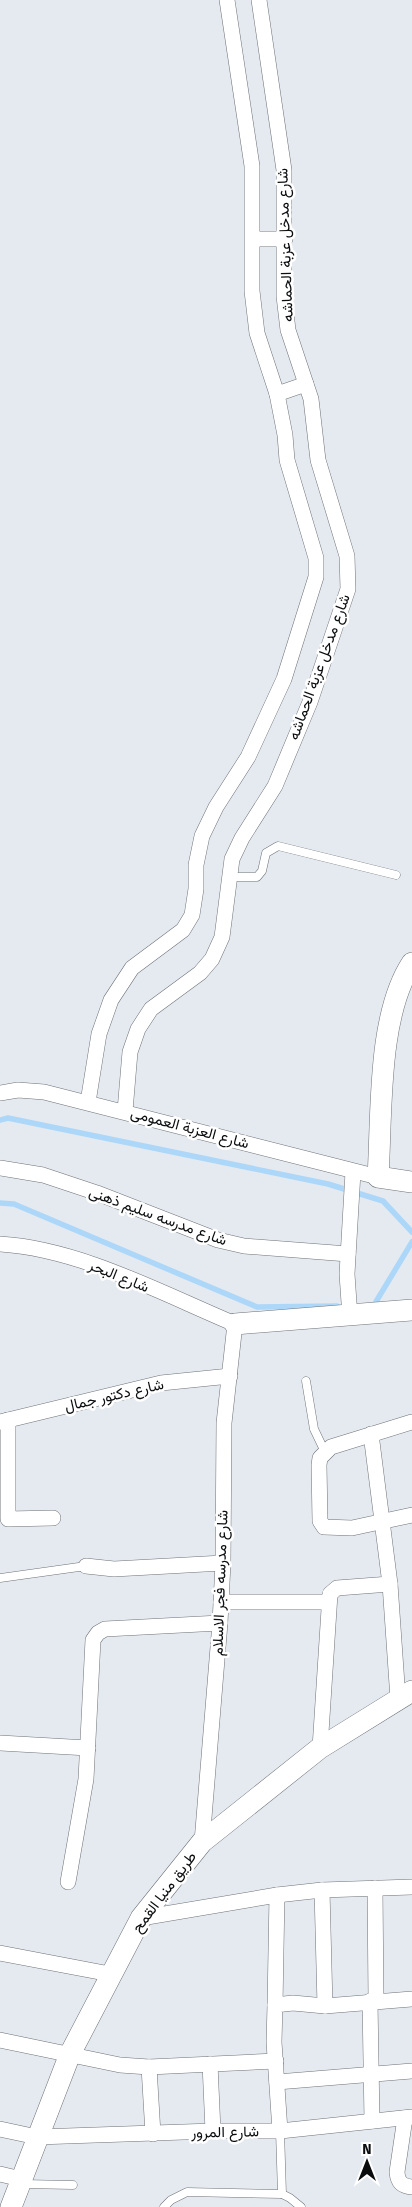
<svg xmlns="http://www.w3.org/2000/svg" width="412" height="2207" font-family="'Fira Sans',Vazirmatn,sans-serif">
	<style>
		.lines { fill: none; stroke-linecap: round; stroke-linejoin: round }
		.stream { stroke: #add7f9; stroke-width: 5.5 }
		.lane-casing { stroke: #6e7378; stroke-width: 9 }
		.street-casing { stroke: #6e7378; stroke-width: 16 }
		.secondary-casing { stroke: #6e7378; stroke-width: 22 }
		.lane { stroke: #fff; stroke-width: 8 }
		.street { stroke: #fff; stroke-width: 15 }
		.secondary { stroke: #fff; stroke-width: 21 }
		.labels { text-anchor: middle; dominant-baseline: central; stroke-width: 5; stroke-linejoin: round; paint-order: stroke }
		.street-label { font-size: 15px; fill: #0a0c0e; stroke: #fff }
	</style>
	<rect width="100%" height="100%" fill="#e5eaf0"/>
	<g class="lines">
		<g class="stream">
			<polyline points="0,1120 8,1118 328,1184 383,1201 412,1232"/>
			<polyline points="0,1203 14,1204 257,1307 337,1306"/>
			<polyline points="374,1305 412,1242"/>
		</g>
		<defs>
			<g id="lane">
				<polyline points="229,877 257,877 262,871 266,853 278,846 396,875"/>
				<polyline points="306,1381 314,1429 325,1452"/>
				<polyline points="0,1578 86,1566"/>
				<polyline points="280,2131 282,2194"/>
				<polyline points="23,2184 73,2185"/>
				<polyline points="164,2207 171,2200 187,2192 282,2194 290,2198 301,2207"/>
			</g>
			<g id="street">
				<polyline points="253,239 285,239"/>
				<polyline points="277,394 306,384"/>
				<polyline points="0,1093 18,1090 44,1092 378,1177"/>
				<polyline points="88,1102 99,1034 111,1000 132,968 183,930 192,915 196,889 196,865 202,836 216,807 248,757 284,679 316,577 316,558 287,460 285,435 277,394 257,333 252,291 252,166 227,0"/>
				<polyline points="125,1111 130,1052 138,1029 151,1009 200,973 212,959 222,937 232,859 242,838 275,786 310,702 348,589 347,556 318,460 311,399 288,330 284,296 284,170 259,0"/>
				<polyline points="0,1168 43,1175 97,1193 218,1240 244,1246 348,1254"/>
				<path d="M 0,1244 C 80,1249 161,1293 235,1324 L 224,1423 L 223,1563 L 220,1623 L 202,1842"/>
				<polyline points="350,1317 347,1274 353,1172"/>
				<polyline points="8,1420 8,1519 53,1518"/>
				<polyline points="0,1422 161,1383 230,1376"/>
				<polyline points="412,1422 331,1447 320,1458 319,1465 320,1521 324,1527 352,1528 412,1515"/>
				<polyline points="371,1434 390,1584 398,1699"/>
				<polyline points="86,1566 114,1569 223,1563"/>
				<polyline points="221,1602 328,1602"/>
				<polyline points="0,1743 88,1748"/>
				<polyline points="320,1748 330,1594 337,1588 390,1584"/>
				<polyline points="68,1882 86,1779 93,1640 98,1633 105,1629 220,1623"/>
				<polyline points="375,1888 376,2000"/>
				<polyline points="322,1890 325,2006"/>
				<polyline points="141,1918 277,1895 322,1890 412,1887"/>
				<polyline points="0,1953 110,1974"/>
				<polyline points="370,2001 372,2121"/>
				<polyline points="275,2005 277,1895"/>
				<polyline points="0,2040 120,2065 149,2067 276,2061"/>
				<polyline points="210,2064 213,2131"/>
				<polyline points="149,2067 153,2134"/>
				<polyline points="277,2082 412,2071"/>
				<path d="M 405,2118 L 397,2172 C 398,2183 402,2186 412,2187"/>
				<polyline points="0,2129 37,2137 213,2131 280,2131 412,2117"/>
				<polyline points="280,2131 274,2042 275,2005 293,2003 325,2006 412,1999"/>
				<polyline points="0,2174 21,2179"/>
			</g>
			<g id="secondary">
				<path d="M 412,963 C 377,1016 382,1114 378,1177 L 412,1182"/>
				<polyline points="235,1324 412,1310"/>
				<polyline points="11,2207 70,2054 141,1918 202,1842 320,1748 412,1691"/>
			</g>
		</defs>
		<use href="#lane" class="lane-casing"/>
		<use href="#street" class="street-casing"/>
		<use href="#secondary" class="secondary-casing"/>
		<use href="#lane" class="lane"/>
		<use href="#street" class="street"/>
		<use href="#secondary" class="secondary"/>
	</g>
	<g class="labels">
		<g class="street-label">
			<text transform="translate(285 245) rotate(-92)">شارع مدخل عزبة الحماشه</text>
			<text transform="translate(319 667) rotate(-70)">شارع مدخل عزبة الحماشه</text>
			<text transform="translate(190 1128) rotate(15)">شارع العزبة العمومى</text>
			<text transform="translate(158 1216) rotate(20)">شارع مدرسه سليم ذهنى</text>
			<text transform="translate(119 1276) rotate(22)">شارع البحر</text>
			<text transform="translate(114 1395) rotate(-13)">شارع دكتور جمال</text>
			<text transform="translate(220 1583) rotate(-88)">شارع مدرسه فجر الاسلام</text>
			<text transform="translate(164 1892) rotate(-53)">طريق منيا القمح</text>
			<text transform="translate(225 2132) rotate(-1)">شارع المرور</text>
		</g>
	</g>
	<g transform="translate(367 2162)" stroke="#ffffff" stroke-width="4" paint-order="stroke">
	<path d="M0-4L9 19L0 12L-9 19Z" fill="#0a0c0e"/>
	<text y="-8" font-size="14" font-weight="bold" text-anchor="middle" fill="#0a0c0e">N</text>
	</g>
</svg>
